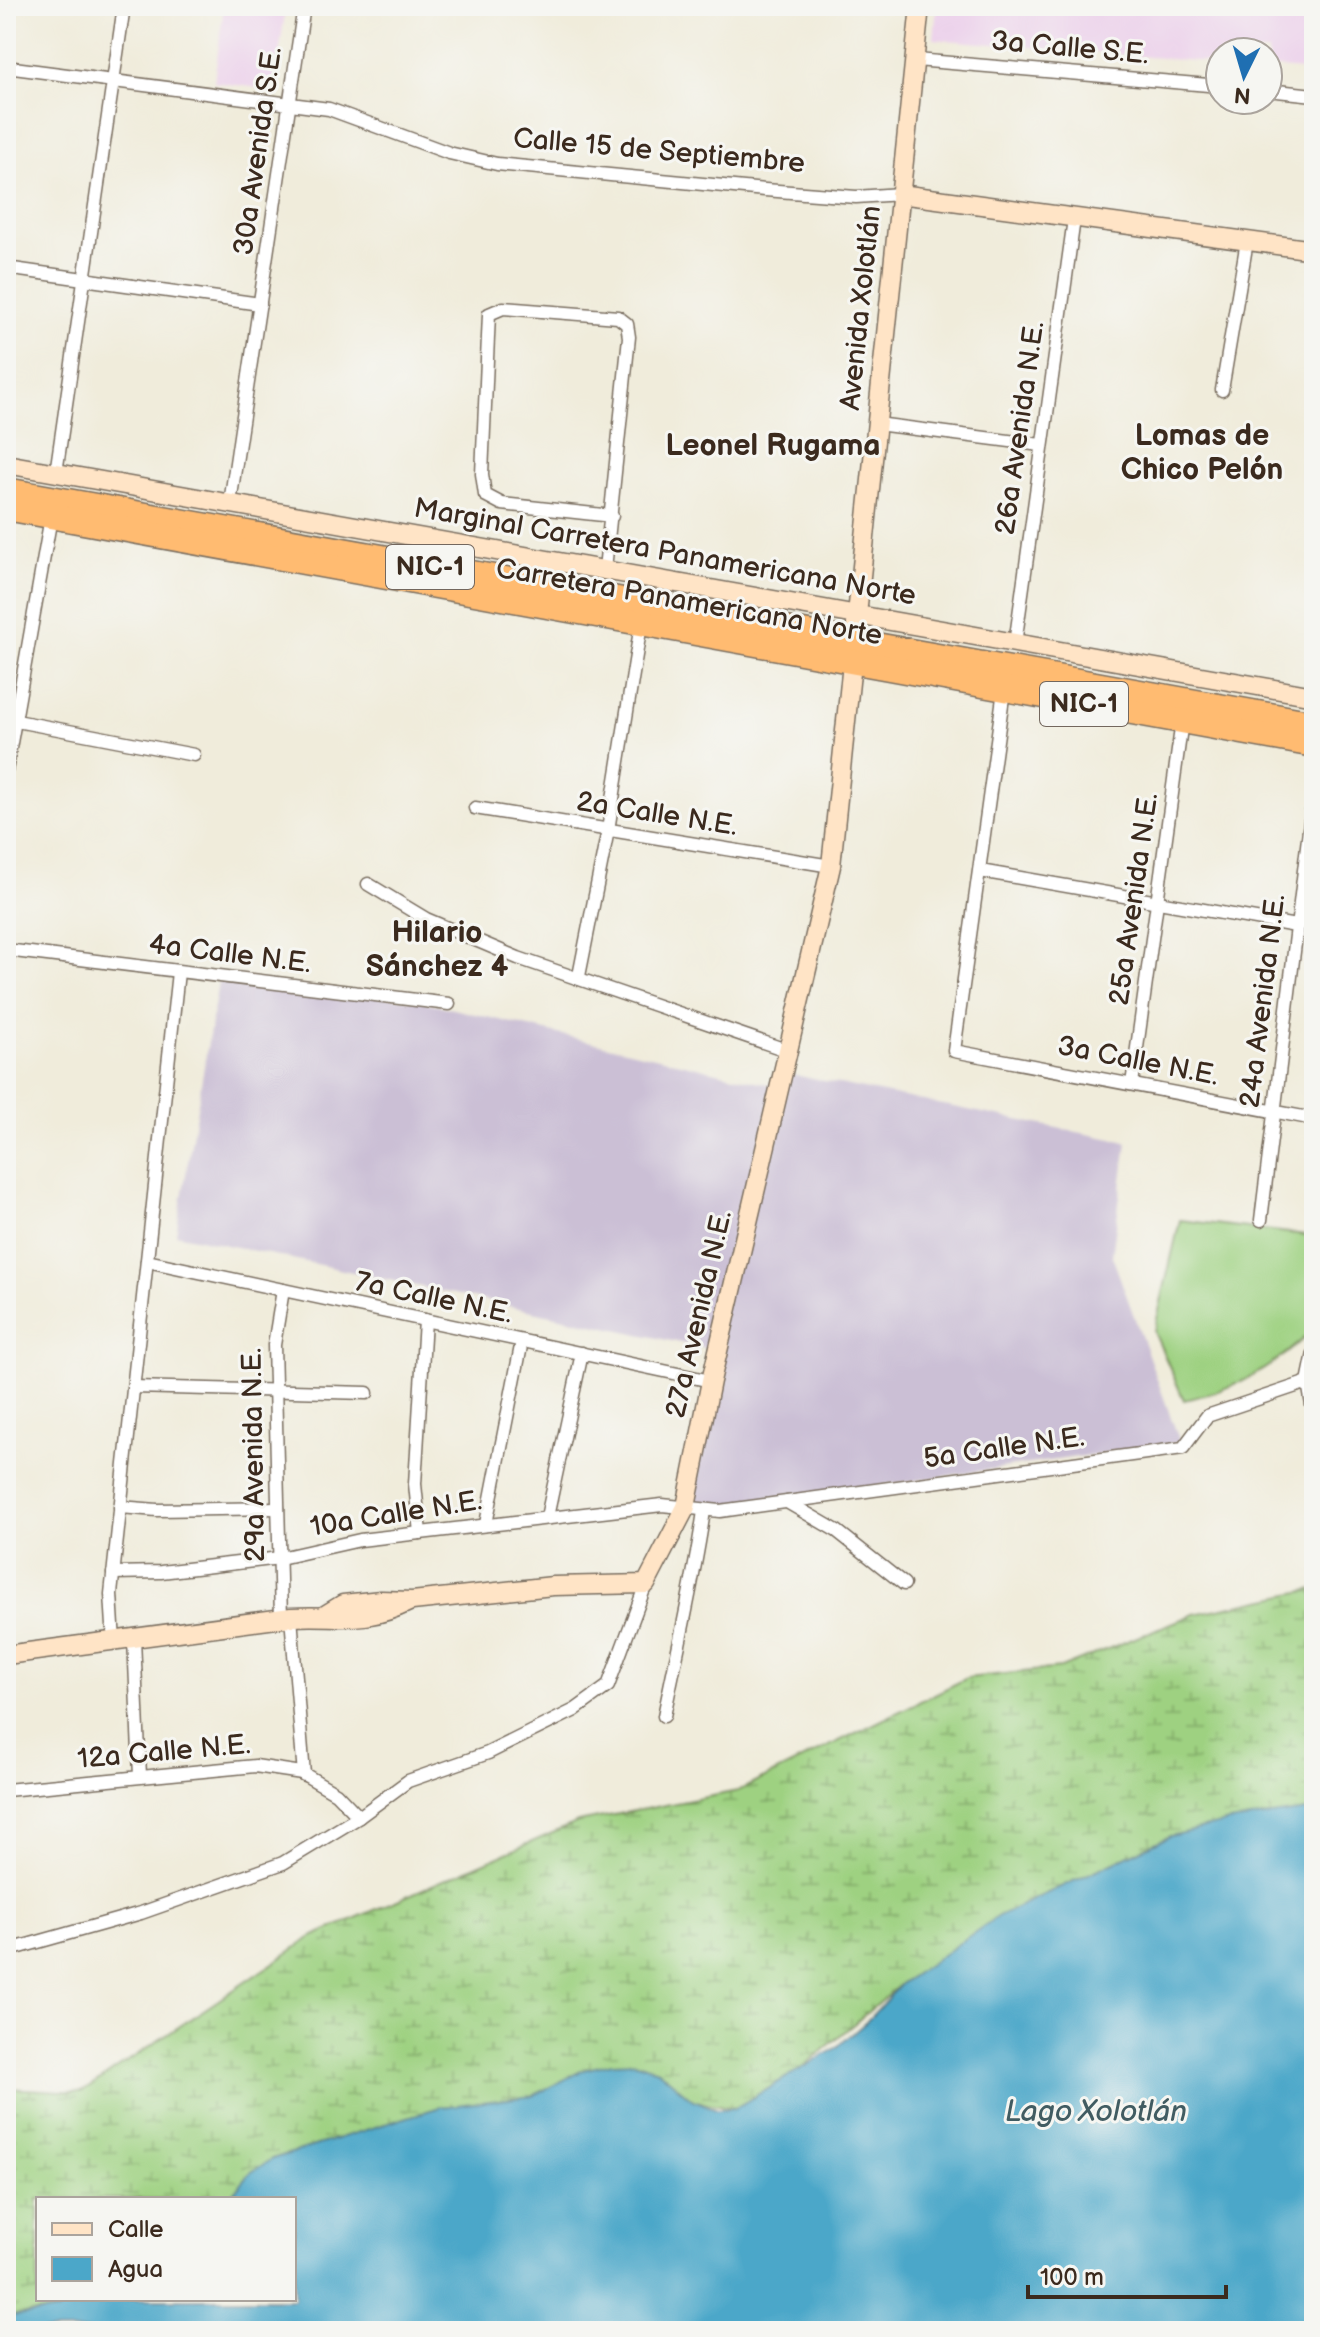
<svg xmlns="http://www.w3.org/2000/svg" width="1320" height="2337" font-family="'Balsamiq Sans',sans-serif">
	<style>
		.built { fill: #ecd1eb }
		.industrial { fill: #cbbfd5 }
		.wetland { fill: url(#wetland-marsh); stroke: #6c7e50; stroke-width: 2 }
		.pitch { fill: #9ed181; stroke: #6c7e50; stroke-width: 2 }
		.water { fill: #4ba7c9; stroke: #436874; stroke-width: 2 }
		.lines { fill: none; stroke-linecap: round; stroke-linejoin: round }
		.street-casing { stroke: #7a6e60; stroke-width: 15 }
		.secondary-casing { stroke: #7a6e60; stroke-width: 21 }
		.highway-casing { stroke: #7a6e60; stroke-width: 27 }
		.street { stroke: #fff; stroke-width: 12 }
		.secondary { stroke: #ffe4c6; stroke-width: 18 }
		.highway { stroke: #ffbb71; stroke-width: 24 }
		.labels { text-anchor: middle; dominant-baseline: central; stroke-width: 6; stroke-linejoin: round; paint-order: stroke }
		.shield { fill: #f6f6f2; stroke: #73675e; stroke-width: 2 }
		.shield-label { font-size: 26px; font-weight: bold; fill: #3b2a1e }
		.street-label { font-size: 28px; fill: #3b2a1e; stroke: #f6f6f2 }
		.neighbourhood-label { font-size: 30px; font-weight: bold; fill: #3b2a1e; stroke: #f6f6f2 }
		.water-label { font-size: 30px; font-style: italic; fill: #415c62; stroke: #f6f6f2 }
	</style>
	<defs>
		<pattern id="wetland-marsh" width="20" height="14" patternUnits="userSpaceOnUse" patternTransform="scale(2)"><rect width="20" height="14" fill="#9ed181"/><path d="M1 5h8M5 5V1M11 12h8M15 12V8" fill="none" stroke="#82aa69"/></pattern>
	</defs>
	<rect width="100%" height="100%" fill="#f6f6f2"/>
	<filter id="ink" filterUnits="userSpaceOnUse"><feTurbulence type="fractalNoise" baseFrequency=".0125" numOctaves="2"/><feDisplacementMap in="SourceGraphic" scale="16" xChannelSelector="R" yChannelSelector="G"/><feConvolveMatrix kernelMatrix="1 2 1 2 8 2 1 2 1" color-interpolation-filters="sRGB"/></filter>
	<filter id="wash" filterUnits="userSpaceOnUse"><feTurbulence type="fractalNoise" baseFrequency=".006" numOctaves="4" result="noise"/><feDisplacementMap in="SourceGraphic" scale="32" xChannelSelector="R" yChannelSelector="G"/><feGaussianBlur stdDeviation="1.8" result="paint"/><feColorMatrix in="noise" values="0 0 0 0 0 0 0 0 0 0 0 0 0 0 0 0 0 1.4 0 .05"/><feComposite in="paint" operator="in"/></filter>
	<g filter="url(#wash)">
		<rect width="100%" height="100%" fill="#f0ecdb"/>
		<g class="built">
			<polygon points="224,6 286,6 274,90 214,82"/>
			<polygon points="937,6 1314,6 1314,71 1268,67 1268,52 1220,52 1220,63 934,39"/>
		</g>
		<polygon class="industrial" points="219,977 420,1001 780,1087 784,1073 1127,1142 1112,1256 1180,1442 704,1511 686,1507 718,1351 176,1234"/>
		<polygon class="wetland" points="1314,1589 1314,1818 1170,1836 1013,1909 902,1983 796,2073 735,2108 568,2079 533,2096 414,2116 272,2159 232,2199 38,2199 38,2299 77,2299 58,2311 6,2316 6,2088 82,2092 312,1937 578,1822 738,1791 967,1678 1061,1668 1194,1614"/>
		<path class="pitch" d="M 1180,1220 L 1314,1236 L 1314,1329 C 1270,1370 1242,1387 1184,1400 L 1154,1332 Z"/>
		<polygon class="water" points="1314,1810 1314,2331 6,2331 6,2317 58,2311 76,2299 294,2299 294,2199 228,2199 250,2173 272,2159 440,2107 533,2096 583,2070 612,2063 634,2062 658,2070 693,2100 717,2109 735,2108 836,2048 866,2022 902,1983 998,1916 1170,1836 1229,1822"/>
	</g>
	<g filter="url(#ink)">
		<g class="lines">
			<defs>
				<g id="street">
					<polyline points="916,60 1220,86"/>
					<polyline points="6,67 329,109 449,153 497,164 765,190 856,197 900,194"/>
					<polyline points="1268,90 1314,95"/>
					<polyline points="6,268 260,304"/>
					<polyline points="1222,390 1247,241"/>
					<polyline points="877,424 1041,445"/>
					<polyline points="56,473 124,6"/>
					<polyline points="230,503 304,6"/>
					<polyline points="605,569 629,337 627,324 618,317 503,308 489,314 482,474 485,495 502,504 612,516"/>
					<polyline points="1015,644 1074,219"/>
					<polyline points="1004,690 954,1051 1314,1119"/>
					<polyline points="6,719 194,755"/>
					<polyline points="6,771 51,517"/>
					<polyline points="475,808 831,866"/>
					<polyline points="980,871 1296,926"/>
					<polyline points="368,884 426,919 518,958 789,1051"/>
					<polyline points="6,950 449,1004"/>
					<polyline points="579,976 608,830 641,624"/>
					<polyline points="1132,1084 1182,721"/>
					<polyline points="1261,1220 1314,789"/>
					<polyline points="147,1261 711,1381"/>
					<polyline points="1314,1353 1308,1382 1314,1417"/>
					<polyline points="133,1387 367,1393"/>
					<polyline points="787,1502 837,1531 904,1584"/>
					<polyline points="120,1507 157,1510 278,1508"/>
					<polyline points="547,1517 582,1353"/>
					<polyline points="486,1524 522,1341"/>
					<polyline points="420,1533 415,1484 425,1320"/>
					<polyline points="113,1573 161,1572 280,1558 360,1540 662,1505 720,1511 1183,1448 1207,1416 1308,1382"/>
					<polyline points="291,1617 304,1775"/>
					<polyline points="281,1618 274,1345 283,1290"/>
					<polyline points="134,1639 140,1776"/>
					<polyline points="114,1642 111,1594 178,972"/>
					<path d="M 664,1716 C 678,1647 694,1580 704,1511"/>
					<polyline points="6,1790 255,1766 302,1773 336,1793 359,1817"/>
					<polyline points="6,1951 141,1913 283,1863 359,1817 408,1781 488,1753 575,1710 608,1686 646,1584"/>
				</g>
				<g id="secondary">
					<polyline points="900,194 1314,250"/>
					<polyline points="6,464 1314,696"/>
					<polyline points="325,1615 343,1604 381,1600 412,1601 553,1586 646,1584 686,1507 711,1381 831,866 920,6"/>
					<path d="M 6,1655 L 291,1617 C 340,1614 362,1625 409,1602"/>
				</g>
				<g id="highway">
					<polyline points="6,490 1314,723"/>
					<polyline points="6,508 1314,745"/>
				</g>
			</defs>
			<use href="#street" class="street-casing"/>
			<use href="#secondary" class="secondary-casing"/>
			<use href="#highway" class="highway-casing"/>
			<use href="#street" class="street"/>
			<use href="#secondary" class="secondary"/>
			<use href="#highway" class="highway"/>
		</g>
	</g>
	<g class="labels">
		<g class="shield">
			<rect x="386" y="545" width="88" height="44" rx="6"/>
			<rect x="1040" y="682" width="88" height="44" rx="6"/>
		</g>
		<g class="shield-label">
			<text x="430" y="567">NIC-1</text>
			<text x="1084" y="704">NIC-1</text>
		</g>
		<g class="street-label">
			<text transform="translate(1070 48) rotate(5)">3a Calle S.E.</text>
			<text transform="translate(258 151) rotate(-82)">30a Avenida S.E.</text>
			<text transform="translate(659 151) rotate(5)">Calle 15 de Septiembre</text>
			<text transform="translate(861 308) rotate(-84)">Avenida Xolotlán</text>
			<text transform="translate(1020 428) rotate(-82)">26a Avenida N.E.</text>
			<text transform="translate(665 552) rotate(10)">Marginal Carretera Panamericana Norte</text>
			<text transform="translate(689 602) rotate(10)">Carretera Panamericana Norte</text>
			<text transform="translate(657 814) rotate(9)">2a Calle N.E.</text>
			<text transform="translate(1134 899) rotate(-82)">25a Avenida N.E.</text>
			<text transform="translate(230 954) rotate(7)">4a Calle N.E.</text>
			<text transform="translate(1263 1001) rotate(-83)">24a Avenida N.E.</text>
			<text transform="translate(1138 1061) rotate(11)">3a Calle N.E.</text>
			<text transform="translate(434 1298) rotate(12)">7a Calle N.E.</text>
			<text transform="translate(699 1314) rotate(-77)">27a Avenida N.E.</text>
			<text transform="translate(1004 1448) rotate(-8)">5a Calle N.E.</text>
			<text transform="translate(254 1455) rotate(-91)">29a Avenida N.E.</text>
			<text transform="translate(396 1514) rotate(-9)">10a Calle N.E.</text>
			<text transform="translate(164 1752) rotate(-5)">12a Calle N.E.</text>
		</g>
		<g class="neighbourhood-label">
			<text x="1202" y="436">Lomas de<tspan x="1202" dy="34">Chico Pelón</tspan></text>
			<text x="773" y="446">Leonel Rugama</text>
			<text x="437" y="933">Hilario<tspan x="437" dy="34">Sánchez 4</tspan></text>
		</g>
		<g class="water-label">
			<text x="1096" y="2112">Lago Xolotlán</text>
		</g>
	</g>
	<rect width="1320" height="2337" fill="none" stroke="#f6f6f2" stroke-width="32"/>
	<rect x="36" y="2197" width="260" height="104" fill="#f6f6f2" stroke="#aba49d" stroke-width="2"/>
	<rect x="52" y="2223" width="40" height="12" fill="#ffe4c6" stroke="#aba49d" stroke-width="2"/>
	<text x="108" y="2237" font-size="24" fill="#3b2a1e">Calle</text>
	<rect x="52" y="2257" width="40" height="24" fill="#4ba7c9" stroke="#aba49d" stroke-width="2"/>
	<text x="108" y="2277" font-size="24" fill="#3b2a1e">Agua</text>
	<g transform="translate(1244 76) rotate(185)"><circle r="38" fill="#f6f6f2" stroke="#aba49d" stroke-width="2"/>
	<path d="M0-6L14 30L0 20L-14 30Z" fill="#1f6fb2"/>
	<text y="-12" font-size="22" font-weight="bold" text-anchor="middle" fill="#3b2a1e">N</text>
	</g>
	<path d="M1028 2285v12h198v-12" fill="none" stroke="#3b2a1e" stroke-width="4"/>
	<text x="1040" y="2285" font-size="24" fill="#3b2a1e" stroke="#f6f6f2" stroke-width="6" paint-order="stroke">100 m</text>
</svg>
